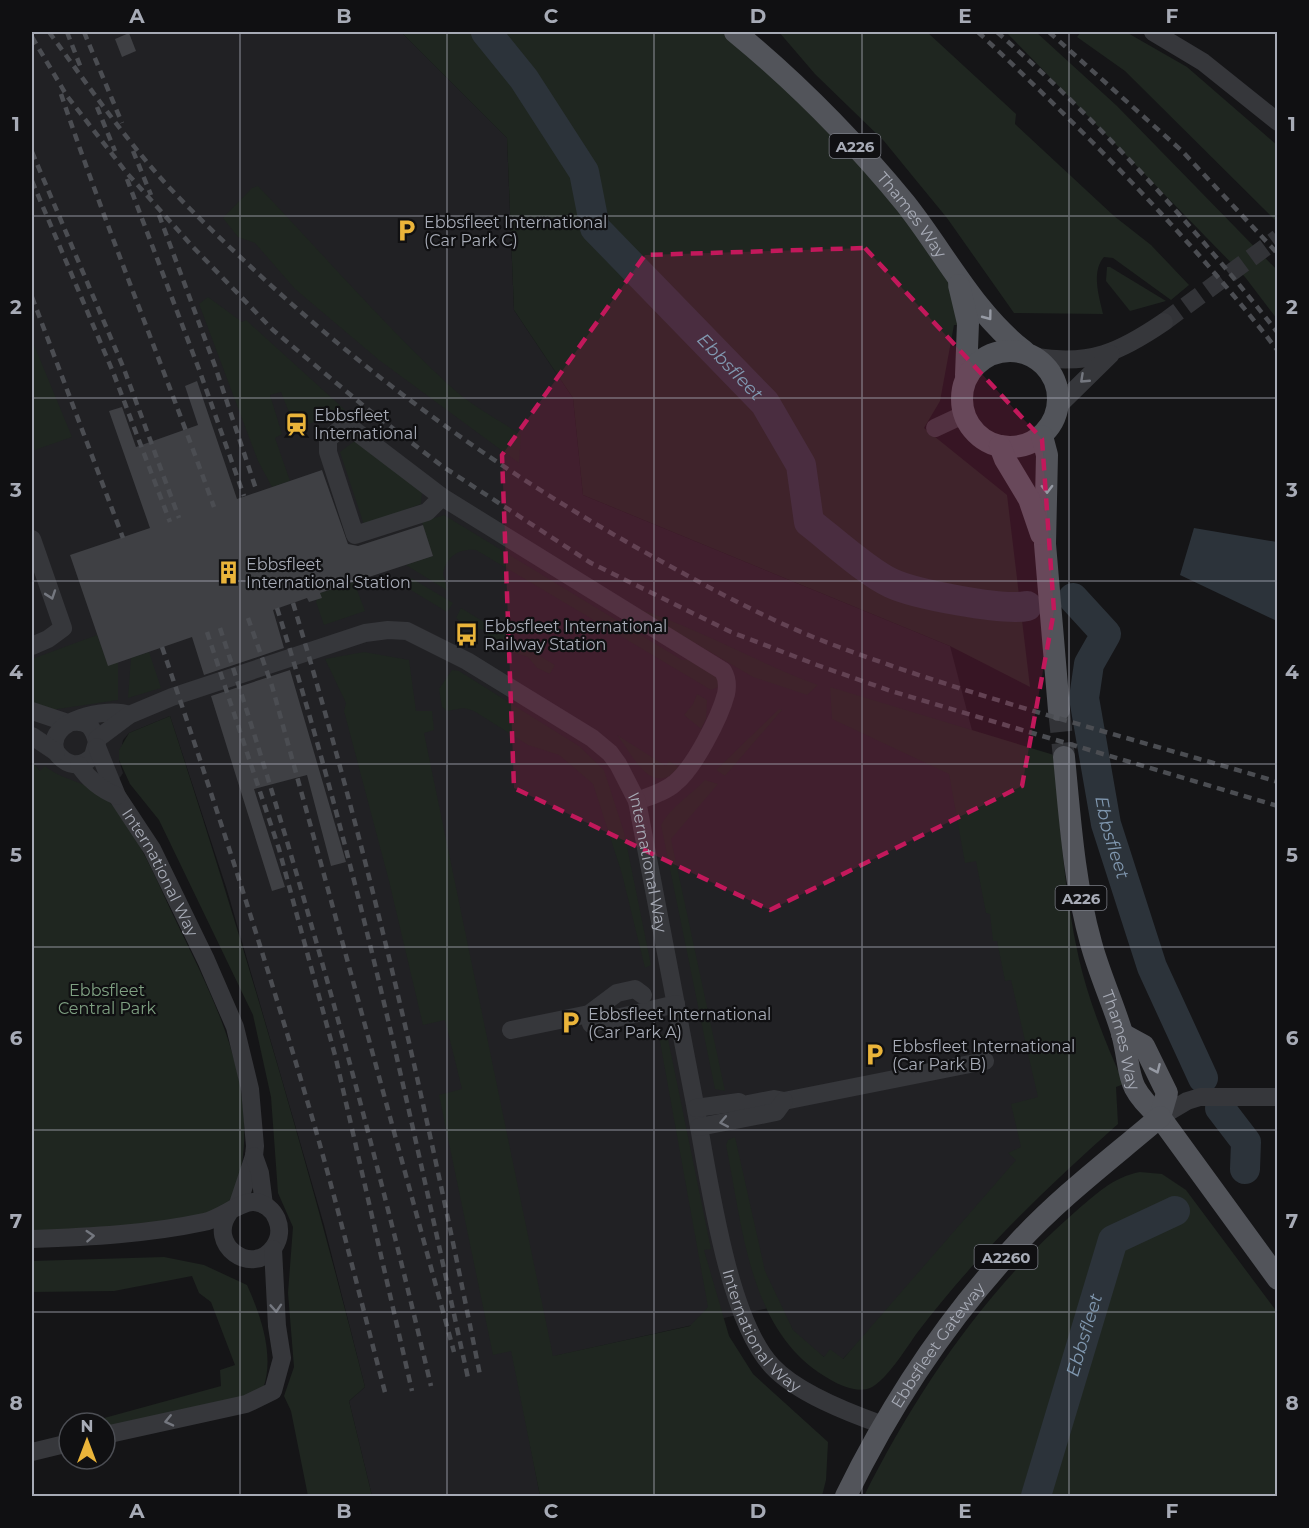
<svg xmlns="http://www.w3.org/2000/svg" width="1309" height="1528" font-family="Montserrat,sans-serif">
	<style>
		.built { fill: #212124 }
		.green { fill: #1f2620 }
		.water { fill: #2c333a }
		.lines { fill: none; stroke-linecap: round; stroke-linejoin: round }
		.river { stroke: #2c333a; stroke-width: 30 }
		.building { fill: #3f4044 }
		.minor-tunnel { stroke: #323337; stroke-width: 18; stroke-dasharray: 18 9; stroke-linecap: butt }
		.major-tunnel { stroke: #323337; stroke-width: 22; stroke-dasharray: 22 11; stroke-linecap: butt }
		.minor { stroke: #36373b; stroke-width: 18 }
		.major { stroke: #52545a; stroke-width: 22 }
		.rail { stroke: #4b4d52; stroke-width: 4.5; stroke-dasharray: 8 6; stroke-linecap: butt }
		.oneway { stroke: #969aa4 }
		.oneway2 { stroke: #74777f }
		.marked { fill: #c2185b; fill-opacity: 0.2; stroke: #c2185b; stroke-width: 4.5; stroke-dasharray: 12 8; stroke-linejoin: round }
		.grid { fill: none; stroke: #a7abb6; stroke-width: 1.5; stroke-opacity: 0.55 }
		.labels { text-anchor: middle; dominant-baseline: central; stroke-width: 4.5; stroke-linejoin: round; paint-order: stroke }
		.shield { fill: #101012; stroke: #7a7c85; stroke-width: 1.5 }
		.shield-label { font-size: 15px; font-weight: bold; fill: #a7abb6 }
		.street-label { font-size: 16px; fill: #a7abb6; stroke: #101012 }
		.poi-label { font-size: 16px; fill: #a7abb6; stroke: #101012; text-anchor: start }
		.park-label { font-size: 16px; fill: #7fa082; stroke: #101012 }
		.water-label { font-size: 18px; font-style: italic; fill: #8098b0; stroke: #101012 }
		.neatline { fill: none; stroke: #a7abb6; stroke-width: 2 }
		.grid-label { font-size: 20px; text-anchor: middle; font-weight: bold; fill: #a7abb6 }
	</style>
	<rect width="100%" height="100%" fill="#151517"/>
	<polygon class="built" points="32,32 401,32 507,138 514,310 573,398 583,495 950,646 1071,1109 843,1359 824,1357 780,1330 769,1308 515,1365 540,1496 372,1496 349,1401 365,1387 324,1225 227,890 170,716 129,733 123,740 119,760 123,773 95,815 42,774 32,761"/>
	<g class="green">
		<polygon points="401,32 722,32 789,90 893,201 948,276 960,325 954,325 940,401 924,428 1007,495 1030,687 950,646 583,495 573,398 514,310 507,138"/>
		<path d="M 779,32 L 927,32 L 1016,114 L 1015,124 L 1114,216 L 1151,245 L 1189,285 L 1171,300 L 1113,258 L 1104,257 C 1091,272 1099,296 1103,314 L 1014,313 L 947,218 L 915,179 L 884,141 L 815,74 Z"/>
		<polygon points="1006,32 1036,32 1117,106 1277,270 1277,319 1245,277"/>
		<polygon points="1081,32 1126,32 1187,67 1277,145 1277,222 1125,71 1077,37"/>
		<path d="M 258,186 C 322,253 382,323 450,386 C 470,405 498,419 521,435 L 519,463 L 379,360 L 295,289 L 255,243 L 238,237 L 223,218 L 252,188 Z"/>
		<polygon points="1107,267 1110,267 1166,301 1130,311 1106,281"/>
		<polygon points="208,297 242,322 246,320 345,410 306,425 292,420 281,392 270,395 282,434 275,438 290,481 272,487 258,461 199,304"/>
		<polygon points="32,340 72,437 32,451"/>
		<polygon points="356,440 422,493 421,504 364,525 340,452"/>
		<path d="M 444,515 L 682,660 L 691,660 L 718,678 L 718,687 L 711,690 L 476,550 C 459,548 446,557 443,574 L 448,591 L 406,565 L 433,556 L 422,522 Z"/>
		<polygon points="411,578 453,603 447,612 406,587"/>
		<polygon points="354,582 365,611 324,625 316,602 320,593"/>
		<path d="M 633,607 C 697,627 755,662 818,685 L 807,695 L 753,677 Z"/>
		<polygon points="461,608 555,665 550,674 537,668 528,657 514,653 505,643 491,640 484,630 468,627 456,618"/>
		<polygon points="97,635 108,665 118,662 118,700 51,710 32,703 32,659"/>
		<polygon points="149,652 161,688 128,698 131,658"/>
		<polygon points="364,652 409,660 416,711 432,711 434,730 424,733 553,1356 690,1326 708,1307 659,1036 667,1034 711,1249 704,1250 729,1336 753,1374 828,1442 826,1480 822,1496 540,1496 511,1351 493,1355 439,1095 462,1089 445,1020 423,1025 389,881 344,711 346,703 325,659"/>
		<polygon points="452,670 459,671 579,746 604,770 624,832 651,965 645,968 622,874 593,784 559,755 528,745 474,711 464,708 447,711 442,707 439,689"/>
		<path d="M 830,687 L 1054,755 C 1060,823 1064,892 1079,959 C 1089,1002 1106,1044 1124,1084 L 1116,1087 L 1118,1124 C 1045,1189 976,1255 917,1333 C 907,1347 886,1381 870,1388 C 858,1393 841,1386 831,1380 C 749,1336 743,1228 726,1145 L 728,1140 L 735,1137 L 765,1271 L 793,1330 L 824,1357 L 830,1349 L 843,1359 L 1016,1160 L 1008,1153 L 1021,1147 L 1011,1104 L 1038,1097 L 1011,980 L 1005,981 L 997,941 L 993,941 L 990,914 L 986,913 L 976,861 L 965,863 L 949,774 L 832,719 Z"/>
		<polygon points="697,694 707,700 706,719 701,729 684,715 693,704"/>
		<polygon points="779,709 782,710 725,776 716,770"/>
		<path d="M 170,716 C 242,938 308,1161 365,1387 L 349,1401 L 372,1496 L 308,1496 L 291,1411 L 284,1396 L 294,1367 L 288,1293 L 293,1227 L 278,1193 L 271,1097 L 253,1015 L 159,820 L 130,784 L 119,760 L 119,750 L 129,733 Z"/>
		<path d="M 617,735 L 666,766 L 669,761 L 680,768 C 650,798 634,756 617,735 Z"/>
		<path d="M 32,761 L 40,771 L 45,766 C 67,784 93,780 114,807 C 141,841 157,881 175,919 C 213,998 257,1079 241,1170 C 238,1182 235,1199 224,1206 C 182,1231 82,1228 32,1231 Z"/>
		<path d="M 705,780 L 718,784 L 671,839 L 725,1091 L 715,1089 L 661,825 C 671,806 690,796 705,780 Z"/>
		<path d="M 1140,1172 L 1162,1174 L 1186,1190 L 1277,1312 L 1277,1496 L 864,1496 C 916,1392 986,1289 1075,1212 C 1095,1195 1113,1177 1140,1172 Z"/>
		<path d="M 164,1257 L 204,1265 L 247,1285 C 261,1316 275,1356 263,1389 L 246,1398 L 105,1431 L 105,1423 L 86,1423 L 221,1386 L 220,1370 L 235,1365 L 211,1302 L 199,1293 L 192,1276 L 114,1291 L 32,1292 L 32,1261 Z"/>
	</g>
	<polygon class="water" points="1194,528 1277,542 1277,621 1180,575"/>
	<g class="lines">
		<g class="river">
			<path id="s1" d="M 486,32 L 524,79 L 584,172 L 595,228 L 765,403 L 801,465 L 809,522 C 831,539 867,572 891,583 C 914,594 1003,611 1027,606"/>
			<path id="s2" d="M 1073,598 L 1106,634 L 1089,664 L 1084,698 L 1106,824 L 1152,967 L 1203,1078"/>
			<polyline points="1220,1108 1246,1142 1245,1169"/>
			<path id="s3" d="M 1036,1496 L 1113,1240 L 1175,1211"/>
		</g>
	</g>
	<g class="building">
		<polygon points="129,33 136,51 122,57 115,39"/>
		<polygon points="197,381 237,499 322,470 348,544 358,546 423,525 433,556 320,593 322,598 309,602 307,598 273,610 284,648 204,675 192,637 108,666 70,555 150,528 109,411 122,407 136,447 198,425 185,386"/>
		<polygon points="290,670 346,862 331,866 307,775 254,789 285,887 272,891 211,696"/>
	</g>
	<g class="lines">
		<polyline class="minor-tunnel" points="1164,322 1278,238"/>
		<polyline class="major-tunnel" points="1059,710 1064,757"/>
		<g class="minor">
			<polyline points="1153,32 1203,62 1278,122"/>
			<path d="M 1036,357 C 1090,366 1120,352 1164,322"/>
			<polyline points="1056,408 1111,354"/>
			<polyline points="935,428 965,414"/>
			<path d="M 442,497 L 427,512 L 355,535 L 328,452 L 328,439 L 339,430 L 354,430 L 442,497 L 723,671 C 727,678 728,685 726,694 C 720,717 694,768 675,783 C 665,792 650,796 637,801"/>
			<polyline points="32,539 63,628 48,639 32,646"/>
			<polyline points="32,711 68,723"/>
			<path d="M 72,722 C 88,720 93,727 97,742 L 93,756 C 80,769 66,766 56,752 C 43,719 109,707 129,715"/>
			<polyline points="32,736 56,752"/>
			<path id="s4" d="M 97,739 L 129,715 L 172,697 L 365,633 L 388,630 L 407,631 L 467,661 L 592,738 L 610,753 L 618,764 L 637,801 C 656,899 674,996 693,1094 C 707,1164 725,1316 772,1366 C 797,1393 849,1413 883,1425"/>
			<path id="s5" d="M 97,747 L 117,796 L 152,849 L 206,960 L 235,1027 L 250,1089 L 255,1146 L 254,1156 L 237,1207"/>
			<path d="M 79,765 C 88,779 100,789 117,796"/>
			<polyline points="591,1024 676,1004"/>
			<polyline points="511,1030 589,1014 617,993 635,989 643,995"/>
			<polyline points="696,1108 739,1102 743,1105 774,1099 784,1101 985,1061"/>
			<polyline points="1160,1117 1187,1101 1200,1097 1278,1097"/>
			<polyline points="699,1127 776,1112 784,1101"/>
			<polyline points="254,1156 260,1173 264,1205"/>
			<path d="M 32,1239 C 89,1237 148,1234 204,1222 C 221,1219 240,1201 254,1202 C 276,1204 286,1230 274,1247 C 252,1278 206,1244 229,1213"/>
			<polyline points="105,1435 246,1404 273,1391 282,1358 277,1326 273,1249"/>
			<polyline points="32,1452 69,1443"/>
		</g>
		<g class="major">
			<path id="s6" d="M 735,32 C 797,83 854,141 905,203 C 944,252 974,313 1024,351"/>
			<polyline points="959,285 968,323 966,375"/>
			<circle cx="1010" cy="399" r="48"/>
			<polyline points="1042,436 1047,455 1045,544 1059,710"/>
			<polyline points="1000,446 1005,459 1029,499 1041,534"/>
			<path id="s7" d="M 1064,757 C 1070,819 1074,882 1091,943 C 1099,973 1113,1003 1122,1033 C 1133,1076 1123,1084 1160,1117 L 1278,1279"/>
			<polyline points="1122,1034 1144,1046 1167,1093 1160,1117"/>
			<path id="s8" d="M 846,1496 C 891,1404 947,1319 1017,1244 C 1060,1197 1112,1158 1160,1117"/>
		</g>
		<g class="rail">
			<path d="M 49,32 C 87,84 123,136 166,184 C 193,213 222,240 251,267 C 374,382 511,479 659,560 C 717,592 776,624 839,647 C 982,700 1131,738 1278,782"/>
			<polyline points="67,32 81,68"/>
			<polyline points="84,32 122,123"/>
			<path d="M 978,32 C 1084,131 1189,235 1278,351"/>
			<path d="M 997,32 C 1100,122 1193,225 1278,333"/>
			<polyline points="1049,32 1182,151 1278,254"/>
			<polyline points="32,37 67,96 126,172 192,246 273,330 365,407 442,466 591,563 731,632 817,665 891,691 1278,806"/>
			<path d="M 61,94 C 108,233 164,368 214,507"/>
			<polyline points="97,107 115,151"/>
			<polyline points="133,151 151,195"/>
			<polyline points="32,152 124,369 179,518"/>
			<polyline points="127,179 200,372 244,496"/>
			<polyline points="32,181 113,372 170,522"/>
			<polyline points="159,215 215,366 257,492"/>
			<polyline points="32,297 123,538"/>
			<path d="M 293,603 C 370,857 428,1114 480,1375"/>
			<path d="M 277,608 C 357,861 411,1119 468,1378"/>
			<polyline points="248,618 272,686 314,838 454,1352"/>
			<path d="M 220,628 C 302,876 371,1131 431,1386"/>
			<polyline points="207,632 279,849 336,1059 412,1391"/>
			<path d="M 162,647 C 216,805 267,963 314,1124 C 340,1214 362,1306 386,1396"/>
		</g>
	</g>
	<defs><path id="oneway-chevron" d="M-2-3.5L2.5 0L-2 3.5" fill="none" stroke-width="1.6" stroke-linecap="round" stroke-linejoin="round" transform="scale(1.5)"/></defs>
	<g class="oneway">
		<use href="#oneway-chevron" transform="translate(988 316) rotate(53)"/>
		<use href="#oneway-chevron" transform="translate(1047 489) rotate(89)"/>
		<use href="#oneway-chevron" transform="translate(1156 1069) rotate(66)"/>
	</g>
	<g class="oneway2">
		<use href="#oneway-chevron" transform="translate(1084 379) rotate(137)"/>
		<use href="#oneway-chevron" transform="translate(51 595) rotate(71)"/>
		<use href="#oneway-chevron" transform="translate(724 1122) rotate(169)"/>
		<use href="#oneway-chevron" transform="translate(90 1236) rotate(-4)"/>
		<use href="#oneway-chevron" transform="translate(276 1308) rotate(86)"/>
		<use href="#oneway-chevron" transform="translate(169 1421) rotate(167)"/>
	</g>
	<path class="marked" d="M 865,248 L 1042,439 L 1054,611 L 1022,786 L 770,910 L 514,788 L 502,455 L 645,255 Z"/>
	<path class="grid" d="M 240,32 L 240,1496M 447,32 L 447,1496M 654,32 L 654,1496M 862,32 L 862,1496M 1069,32 L 1069,1496M 32,216 L 1278,216M 32,398 L 1278,398M 32,581 L 1278,581M 32,764 L 1278,764M 32,947 L 1278,947M 32,1130 L 1278,1130M 32,1312 L 1278,1312"/>
	<defs>
		<symbol id="parking-bare" viewBox="-9 -9 18 18"><path d="M-3.5-5.5H1a3.5 3.5 0 0 1 0 7H-1V5.5H-3.5ZM-1-3.4V-.6H.8a1.4 1.4 0 0 0 0-2.8Z" fill="#eab43a" stroke="#101012" stroke-width="2.5" paint-order="stroke"/></symbol>
		<symbol id="station-bare" viewBox="-9 -9 18 18"><path d="M-3-6H3Q5-6 5-4V2Q5 4 3 4L4.5 6H3L1.5 4h-3L-3 6H-4.5L-3 4Q-5 4-5 2V-4Q-5-6-3-6ZM-3.5-4v3h7v-3ZM-3.5 1v1.5H-2V1ZM2 1v1.5H3.5V1Z" fill="#eab43a" stroke="#101012" stroke-width="2.5" paint-order="stroke"/></symbol>
		<symbol id="building-bare" viewBox="-9 -9 18 18"><path d="M-4-6H4V6H1V3H-1V6H-4ZM-2.5-4.3h1.7v1.8h-1.7ZM.8-4.3h1.7v1.8H.8ZM-2.5-1h1.7V.8h-1.7ZM.8-1h1.7V.8H.8Z" fill="#eab43a" stroke="#101012" stroke-width="2.5" paint-order="stroke"/></symbol>
		<symbol id="bus-bare" viewBox="-9 -9 18 18"><path d="M-5-6H5V4H4V6H2V4H-2V6H-4V4H-5ZM-3.5-4V0h7V-4ZM-3.5 1.2v1.5H-2V1.2ZM2 1.2v1.5H3.5V1.2Z" fill="#eab43a" stroke="#101012" stroke-width="2.5" paint-order="stroke"/></symbol>
	</defs>
	<g fill-rule="evenodd">
		<use href="#parking-bare" x="390" y="214" width="33" height="33"/>
		<use href="#station-bare" x="280" y="408" width="33" height="33"/>
		<use href="#building-bare" x="212" y="556" width="33" height="33"/>
		<use href="#bus-bare" x="450" y="618" width="33" height="33"/>
		<use href="#parking-bare" x="554" y="1006" width="33" height="33"/>
		<use href="#parking-bare" x="858" y="1038" width="33" height="33"/>
	</g>
	<g class="labels">
		<g class="shield">
			<rect x="829.5" y="134" width="51" height="24" rx="4.5"/>
			<rect x="1055.5" y="886" width="51" height="24" rx="4.5"/>
			<rect x="974.5" y="1245" width="63" height="24" rx="4.5"/>
		</g>
		<g class="shield-label">
			<text x="855" y="146">A226</text>
			<text x="1081" y="898">A226</text>
			<text x="1006" y="1257">A2260</text>
		</g>
		<g class="street-label">
			<text stroke="none"><textPath href="#s6" startOffset="255">Thames Way</textPath></text>
			<text stroke="none"><textPath href="#s4" startOffset="687">International Way</textPath></text>
			<text stroke="none"><textPath href="#s5" startOffset="141">International Way</textPath></text>
			<text stroke="none"><textPath href="#s7" startOffset="290">Thames Way</textPath></text>
			<text stroke="none"><textPath href="#s4" startOffset="1173">International Way</textPath></text>
			<text stroke="none"><textPath href="#s8" startOffset="177">Ebbsfleet Gateway</textPath></text>
		</g>
		<g class="poi-label">
			<text x="424" y="222">Ebbsfleet International<tspan x="424" dy="18">(Car Park C)</tspan></text>
			<text x="314" y="415">Ebbsfleet<tspan x="314" dy="18">International</tspan></text>
			<text x="246" y="564">Ebbsfleet<tspan x="246" dy="18">International Station</tspan></text>
			<text x="484" y="626">Ebbsfleet International<tspan x="484" dy="18">Railway Station</tspan></text>
			<text x="588" y="1014">Ebbsfleet International<tspan x="588" dy="18">(Car Park A)</tspan></text>
			<text x="892" y="1046">Ebbsfleet International<tspan x="892" dy="18">(Car Park B)</tspan></text>
		</g>
		<g class="park-label">
			<text x="107" y="990">Ebbsfleet<tspan x="107" dy="18">Central Park</tspan></text>
		</g>
		<g class="water-label">
			<text stroke="none"><textPath href="#s1" startOffset="422">Ebbsfleet</textPath></text>
			<text stroke="none"><textPath href="#s2" startOffset="260">Ebbsfleet</textPath></text>
			<text stroke="none"><textPath href="#s3" startOffset="168">Ebbsfleet</textPath></text>
		</g>
	</g>
	<rect width="1309" height="1528" fill="none" stroke="#101012" stroke-width="66"/>
	<g transform="translate(87 1441)"><circle r="28" fill="#101012" stroke="#4c4e54" stroke-width="1.5"/>
	<path d="M0-4.5L10 22L0 15L-10 22Z" fill="#eab43a"/>
	<text y="-9" font-size="16" font-weight="bold" text-anchor="middle" fill="#a7abb6">N</text>
	</g>
	<rect x="33" y="33" width="1243" height="1462" class="neatline"/>
	<g class="grid-label">
		<text x="137" y="23">A</text>
		<text x="344" y="23">B</text>
		<text x="551" y="23">C</text>
		<text x="758" y="23">D</text>
		<text x="965" y="23">E</text>
		<text x="1172" y="23">F</text>
		<text x="16" y="131">1</text>
		<text x="1292" y="131">1</text>
		<text x="16" y="314">2</text>
		<text x="1292" y="314">2</text>
		<text x="16" y="497">3</text>
		<text x="1292" y="497">3</text>
		<text x="16" y="679">4</text>
		<text x="1292" y="679">4</text>
		<text x="16" y="862">5</text>
		<text x="1292" y="862">5</text>
		<text x="16" y="1045">6</text>
		<text x="1292" y="1045">6</text>
		<text x="16" y="1228">7</text>
		<text x="1292" y="1228">7</text>
		<text x="16" y="1410">8</text>
		<text x="1292" y="1410">8</text>
		<text x="137" y="1518">A</text>
		<text x="344" y="1518">B</text>
		<text x="551" y="1518">C</text>
		<text x="758" y="1518">D</text>
		<text x="965" y="1518">E</text>
		<text x="1172" y="1518">F</text>
	</g>
</svg>
